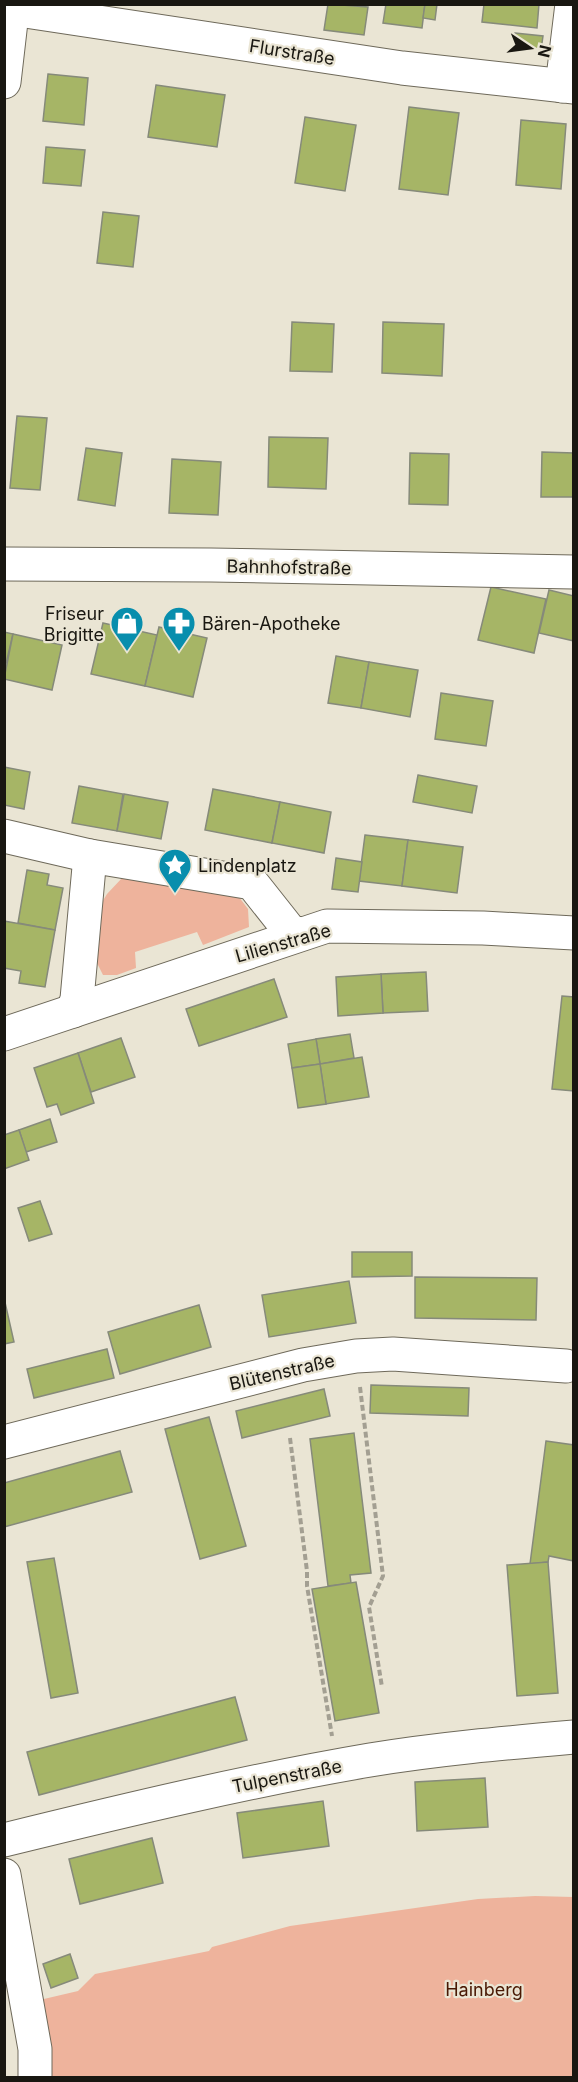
<svg xmlns="http://www.w3.org/2000/svg" width="578" height="2082" font-family="Inter,sans-serif">
	<style>
		.green { fill: #eeb39c }
		.building { fill: #a6b566; stroke: #868a7a; stroke-width: 1.5 }
		.lines { fill: none; stroke-linecap: round; stroke-linejoin: round }
		.minor-casing { stroke: #6e695a; stroke-width: 35 }
		.tertiary-casing { stroke: #6e695a; stroke-width: 35 }
		.path { stroke: #a39f92; stroke-width: 4; stroke-dasharray: 6 3; stroke-linecap: butt }
		.minor { stroke: #fff; stroke-width: 33 }
		.tertiary { stroke: #fff; stroke-width: 33 }
		.labels { text-anchor: middle; dominant-baseline: central; stroke-width: 4.5; stroke-linejoin: round; paint-order: stroke }
		.street-label { font-size: 18px; fill: #191711; stroke: #eae5d4 }
		.poi-label { font-size: 18px; fill: #191711; stroke: #eae5d4; text-anchor: start }
		.park-label { font-size: 18px; fill: #491803; stroke: #eae5d4 }
	</style>
	<rect width="100%" height="100%" fill="#eae5d4"/>
	<g class="green">
		<polygon points="123,877 239,897 248,909 249,927 203,945 197,932 135,952 136,968 117,975 103,975 93,955 95,914 107,894"/>
		<polygon points="535,1896 573,1897 573,2077 28,2077 14,2006 78,1991 95,1974 209,1951 212,1947 290,1926 478,1899"/>
	</g>
	<g class="building">
		<polygon points="328,4 368,7 364,35 324,30"/>
		<polygon points="386,4 425,4 422,28 383,23"/>
		<polygon points="425,4 437,4 435,20 423,18"/>
		<polygon points="484,4 539,4 537,28 482,22"/>
		<polygon points="515,33 543,36 541,50 514,47"/>
		<polygon points="48,74 88,78 84,125 43,121"/>
		<polygon points="156,85 225,95 217,147 148,137"/>
		<polygon points="409,107 459,113 448,195 399,189"/>
		<polygon points="305,117 356,125 345,191 295,183"/>
		<polygon points="521,120 566,124 561,189 516,185"/>
		<polygon points="46,147 85,150 81,186 43,183"/>
		<polygon points="103,212 139,216 133,267 97,263"/>
		<polygon points="292,322 334,324 332,372 290,371"/>
		<polygon points="383,322 444,324 442,376 382,373"/>
		<polygon points="17,416 47,418 40,490 10,488"/>
		<polygon points="269,437 328,438 326,489 268,487"/>
		<polygon points="86,448 122,453 115,506 78,500"/>
		<polygon points="542,452 574,453 574,497 541,497"/>
		<polygon points="410,453 449,454 448,505 409,504"/>
		<polygon points="172,459 221,462 218,515 169,513"/>
		<polygon points="491,587 546,599 534,653 478,640"/>
		<polygon points="549,590 574,596 574,641 539,633"/>
		<polygon points="103,623 157,635 145,686 91,674"/>
		<polygon points="159,627 207,638 193,697 145,686"/>
		<polygon points="4,632 13,634 4,672"/>
		<polygon points="13,634 62,645 52,690 4,679"/>
		<polygon points="336,656 369,662 361,708 328,703"/>
		<polygon points="369,662 418,670 410,717 361,708"/>
		<polygon points="441,693 493,701 486,746 435,739"/>
		<polygon points="4,767 30,772 24,809 4,805"/>
		<polygon points="418,775 477,786 472,813 413,802"/>
		<polygon points="79,786 123,794 117,831 72,823"/>
		<polygon points="213,789 280,802 272,843 205,830"/>
		<polygon points="124,794 168,802 161,839 117,831"/>
		<polygon points="280,802 331,812 324,853 272,843"/>
		<polygon points="365,835 408,840 402,886 359,881"/>
		<polygon points="408,840 463,847 457,893 402,886"/>
		<polygon points="336,858 362,862 358,892 332,889"/>
		<polygon points="27,870 49,874 47,885 63,888 55,930 18,923"/>
		<polygon points="4,921 55,930 45,987 19,983 21,971 4,968"/>
		<polygon points="426,972 428,1011 383,1013 381,974"/>
		<polygon points="381,974 383,1013 338,1016 336,977"/>
		<polygon points="274,979 287,1017 199,1046 186,1009"/>
		<polygon points="562,996 574,997 574,1091 552,1089"/>
		<polygon points="350,1034 354,1058 320,1064 316,1039"/>
		<polygon points="121,1038 135,1077 91,1092 78,1053"/>
		<polygon points="316,1039 320,1064 292,1068 288,1044"/>
		<polygon points="78,1053 94,1103 61,1115 57,1104 47,1107 34,1068"/>
		<polygon points="362,1057 369,1097 326,1104 320,1064"/>
		<polygon points="320,1064 326,1104 298,1108 292,1068"/>
		<polygon points="50,1119 57,1142 26,1152 19,1130"/>
		<polygon points="19,1130 29,1160 4,1169 4,1135"/>
		<polygon points="40,1201 52,1234 29,1241 18,1208"/>
		<polygon points="352,1252 412,1252 412,1276 352,1277"/>
		<polygon points="415,1277 537,1278 536,1320 415,1318"/>
		<polygon points="349,1281 356,1323 269,1337 262,1295"/>
		<polygon points="4,1298 14,1342 4,1344"/>
		<polygon points="199,1305 211,1347 120,1374 108,1332"/>
		<polygon points="107,1349 114,1378 34,1398 27,1369"/>
		<polygon points="371,1385 469,1388 468,1416 370,1413"/>
		<polygon points="324,1389 330,1416 242,1438 236,1411"/>
		<polygon points="209,1417 246,1546 200,1559 165,1429"/>
		<polygon points="354,1433 371,1573 350,1575 351,1583 328,1586 310,1439"/>
		<polygon points="546,1441 574,1445 574,1561 549,1556 548,1562 530,1564"/>
		<polygon points="120,1451 132,1492 4,1527 4,1483"/>
		<polygon points="54,1558 78,1693 51,1698 27,1562"/>
		<polygon points="548,1562 558,1693 517,1696 507,1565"/>
		<polygon points="356,1582 379,1713 335,1721 312,1589"/>
		<polygon points="235,1697 247,1740 39,1795 27,1752"/>
		<polygon points="485,1778 488,1827 417,1831 415,1782"/>
		<polygon points="323,1801 329,1846 243,1858 237,1813"/>
		<polygon points="152,1838 163,1883 80,1904 69,1859"/>
		<polygon points="70,1954 78,1978 51,1988 43,1964"/>
	</g>
	<g class="lines">
		<defs>
			<g id="minor">
				<polyline points="12,9 402,68 574,87"/>
				<polyline points="4,82 13,4"/>
				<polyline points="562,86 572,4"/>
				<polyline points="4,836 90,856"/>
				<polyline points="73,1011 77,999 90,856 252,883 290,931 300,934"/>
				<polyline points="4,1034 327,926 483,928 574,933"/>
				<polyline points="4,1442 303,1365 356,1356 393,1354 566,1366"/>
				<path d="M 4,1840 C 126,1810 247,1781 370,1760 C 437,1749 505,1743 574,1737"/>
				<polyline points="4,1875 35,2049 35,2078"/>
			</g>
			<polyline id="tertiary" points="4,564 211,565 574,572"/>
		</defs>
		<use href="#minor" class="minor-casing"/>
		<use href="#tertiary" class="tertiary-casing"/>
		<g class="path">
			<polyline points="360,1387 383,1576 369,1607 382,1687"/>
			<polyline points="290,1438 307,1571 307,1586 332,1736"/>
		</g>
		<use href="#minor" class="minor"/>
		<use href="#tertiary" class="tertiary"/>
	</g>
	<defs>
		<symbol id="shop-pin" viewBox="-11 -11 22 30"><path d="M0 17L-7.5 6A9.5 9.5 0 1 1 7.5 6Z" fill="#088ead" stroke="#eae5d4"/><path d="M-5-2.5h2.3a2.7 3.5 0 0 1 5.4 0H5L5.5 6h-11ZM-1.5-2.5h3a1.5 2.3 0 0 0-3 0Z" fill="#fff"/></symbol>
		<symbol id="pharmacy-pin" viewBox="-11 -11 22 30"><path d="M0 17L-7.5 6A9.5 9.5 0 1 1 7.5 6Z" fill="#088ead" stroke="#eae5d4"/><path d="M-2-6h4v4h4v4h-4v4h-4v-4h-4v-4h4Z" fill="#fff"/></symbol>
		<symbol id="sight-pin" viewBox="-11 -11 22 30"><path d="M0 17L-7.5 6A9.5 9.5 0 1 1 7.5 6Z" fill="#088ead" stroke="#eae5d4"/><path d="M0-6L1.8-2.2L6-1.7L2.9 1.2L3.7 5.4L0 3.3L-3.7 5.4L-2.9 1.2L-6-1.7L-1.8-2.2Z" fill="#fff"/></symbol>
	</defs>
	<g fill-rule="evenodd">
		<use href="#shop-pin" x="108" y="604" width="38" height="52"/>
		<use href="#pharmacy-pin" x="160" y="604" width="38" height="52"/>
		<use href="#sight-pin" x="156" y="846" width="38" height="52"/>
	</g>
	<g class="labels">
		<g class="street-label">
			<text transform="translate(292 52) rotate(9)">Flurstraße</text>
			<text transform="translate(289 567) rotate(1)">Bahnhofstraße</text>
			<text transform="translate(283 943) rotate(-16)">Lilienstraße</text>
			<text transform="translate(282 1372) rotate(-13)">Blütenstraße</text>
			<text transform="translate(287 1776) rotate(-11)">Tulpenstraße</text>
		</g>
		<g class="poi-label">
			<text x="104" y="613" text-anchor="end">Friseur<tspan x="104" dy="21">Brigitte</tspan></text>
			<text x="202" y="623">Bären-Apotheke</text>
			<text x="198" y="865">Lindenplatz</text>
		</g>
		<g class="park-label">
			<text x="484" y="1989">Hainberg</text>
		</g>
	</g>
	<rect width="578" height="2082" fill="none" stroke="#191711" stroke-width="12"/>
	<g transform="translate(530 48) rotate(103)" stroke="#eae5d4" stroke-width="4.5" paint-order="stroke">
	<path d="M0-4.5L10 22L0 15L-10 22Z" fill="#191711"/>
	<text y="-9" font-size="16" font-weight="bold" text-anchor="middle" fill="#191711">N</text>
	</g>
</svg>
